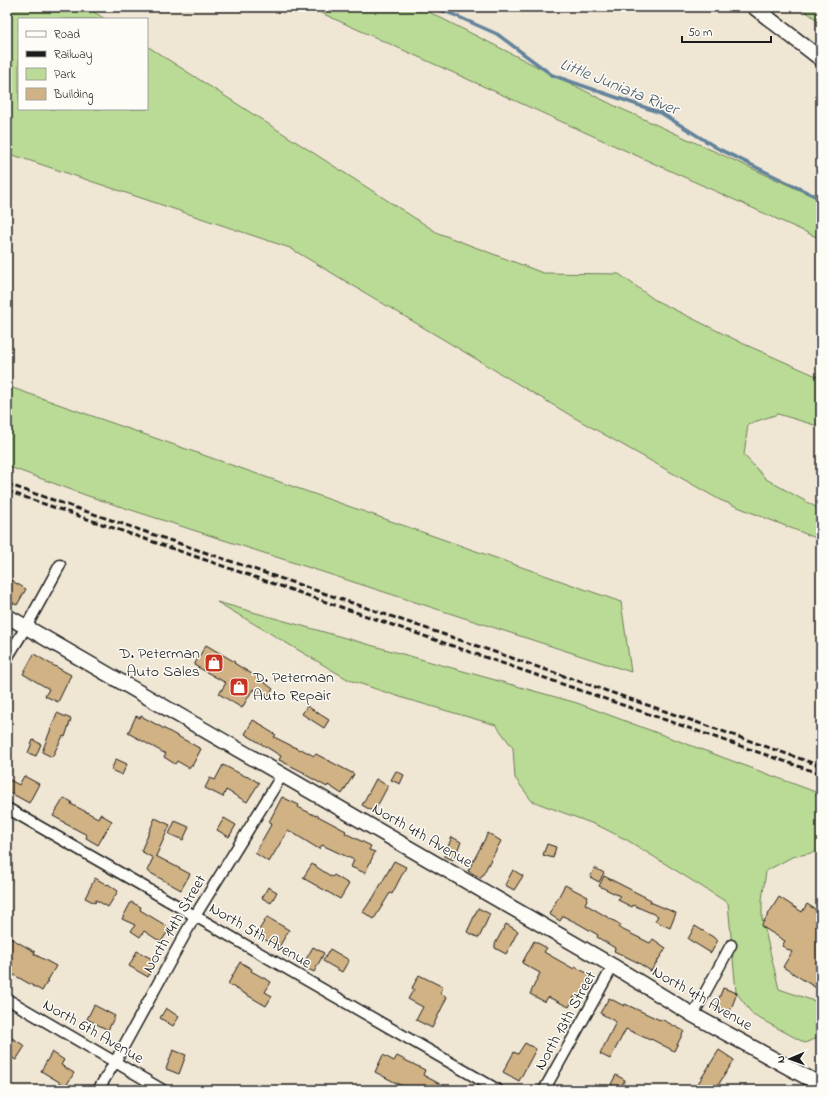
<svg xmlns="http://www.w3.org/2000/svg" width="828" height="1097" font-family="'Indie Flower',sans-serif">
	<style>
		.green { fill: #badb95; stroke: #6b7c58 }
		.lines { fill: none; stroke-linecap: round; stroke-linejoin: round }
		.stream { stroke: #62839b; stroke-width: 3.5 }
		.building { fill: #d0b284; stroke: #1c1c1c }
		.street-casing { stroke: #1c1c1c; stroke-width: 13 }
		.secondary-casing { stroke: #1c1c1c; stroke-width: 17 }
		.street { stroke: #fdfcf7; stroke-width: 10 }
		.secondary { stroke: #fdfcf7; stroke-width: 14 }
		.rail { stroke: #1c1c1c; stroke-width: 3; stroke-dasharray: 6 3; stroke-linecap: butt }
		.labels { text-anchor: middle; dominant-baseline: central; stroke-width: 3; stroke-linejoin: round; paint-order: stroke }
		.poi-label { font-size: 16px; fill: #1c1c1c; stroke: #fdfcf7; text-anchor: end }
		.street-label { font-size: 16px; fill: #1c1c1c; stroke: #fdfcf7 }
		.water-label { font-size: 17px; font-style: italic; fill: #455866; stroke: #fdfcf7 }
	</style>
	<rect width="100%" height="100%" fill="#f0e6d4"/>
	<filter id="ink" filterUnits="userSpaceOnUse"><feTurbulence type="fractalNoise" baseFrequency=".025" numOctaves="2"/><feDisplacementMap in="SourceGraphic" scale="8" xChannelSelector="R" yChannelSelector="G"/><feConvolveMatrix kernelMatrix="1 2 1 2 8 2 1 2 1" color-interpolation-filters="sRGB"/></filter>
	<g filter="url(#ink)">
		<g class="green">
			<polygon points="7,7 86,7 105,19 19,19 19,109 147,109 147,46 438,233 543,273 619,274 655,300 744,344 821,378 821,427 778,414 748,424 744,455 766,479 821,510 821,540 720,500 575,418 290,248 7,153"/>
			<polygon points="308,7 419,7 613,105 821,200 821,239"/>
			<polygon points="800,7 821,7 821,23"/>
			<polygon points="7,386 621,602 631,672 88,496 7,466"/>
			<polygon points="217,602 577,703 821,794 821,851 792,857 766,871 762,900 762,918 779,989 820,1003 821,1006 821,1036 805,1043 753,1015 736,992 728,903 627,840 599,826 532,801 515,778 513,748 496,725 406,699 349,680"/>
		</g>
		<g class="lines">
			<polyline class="stream" points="432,7 452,14 497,34 552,75 661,113 717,148 821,199"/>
		</g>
		<g class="building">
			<polygon points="7,578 26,589 17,605 7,600"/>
			<polygon points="206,645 235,662 234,663 260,679 273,689 267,698 253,689 242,708 219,694 226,683 194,665"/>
			<polygon points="34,654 49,663 71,675 58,702 45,696 49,689 23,674"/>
			<polygon points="307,706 329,720 324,728 302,714"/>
			<polygon points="57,713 71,719 65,737 63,736 52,757 42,752"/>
			<polygon points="136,716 140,718 141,716 201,749 192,766 191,765 189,768 177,761 175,764 164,757 166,754 128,733"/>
			<polygon points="253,720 264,726 263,727 276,735 274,737 300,750 301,749 314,756 316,754 354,774 342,794 328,785 327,787 304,774 305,773 279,760 281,756 245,734"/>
			<polygon points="33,740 41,744 36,756 28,753"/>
			<polygon points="116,759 127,764 122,775 111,770"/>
			<polygon points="223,765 247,777 248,776 259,783 247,802 226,790 223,797 205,788 210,778 215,780"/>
			<polygon points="396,771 404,775 400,784 391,780"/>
			<polygon points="24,776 39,784 29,803 7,791 7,785 10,780 19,785"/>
			<polygon points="376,779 388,786 374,812 362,805"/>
			<polygon points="282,797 299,805 298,807 316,816 316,815 346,831 345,833 371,846 369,850 375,852 365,873 351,867 354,860 322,845 319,849 288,830 269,862 255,853 272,823 269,822"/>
			<polygon points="64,798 72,802 71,804 98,818 100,814 112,821 98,845 86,838 87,835 64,823 64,822 53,816"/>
			<polygon points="155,818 170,825 156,856 190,874 181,890 147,871 153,858 141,851"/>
			<polygon points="224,818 236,825 229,837 217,830"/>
			<polygon points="175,821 189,827 183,840 169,834"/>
			<polygon points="488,833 501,841 481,878 468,871"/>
			<polygon points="452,837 461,842 453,860 444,856"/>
			<polygon points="547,844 556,847 553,858 543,855"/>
			<polygon points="394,861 406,867 392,894 390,893 374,919 363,912 371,900 372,900"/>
			<polygon points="312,864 332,877 334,875 349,884 340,899 303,878"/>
			<polygon points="595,868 604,873 599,882 590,877"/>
			<polygon points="513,870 523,876 514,890 505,885"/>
			<polygon points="604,876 651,900 650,902 676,913 670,928 655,921 658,916 633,905 632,907 618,900 620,896 599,886"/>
			<polygon points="95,878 107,885 108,884 118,891 108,907 96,900 95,903 85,898"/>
			<polygon points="565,885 588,897 585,904 621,925 619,928 650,943 653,939 666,948 651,971 637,962 614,951 615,948 597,937 598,935 579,924 563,916 560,921 549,914"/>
			<polygon points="268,887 277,892 271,903 262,898"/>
			<polygon points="779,897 802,912 807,904 821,913 821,991 783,967 792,952 782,946 785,941 761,926"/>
			<polygon points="131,902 141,907 140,910 170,928 161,942 144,931 140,937 131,931 135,925 122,919"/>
			<polygon points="478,908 490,914 479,938 467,932"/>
			<polygon points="267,917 289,930 279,947 256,935"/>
			<polygon points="506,924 518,931 506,954 495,948 495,944"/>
			<polygon points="695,926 718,940 711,953 688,939"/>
			<polygon points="7,936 35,952 34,954 56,966 42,991 7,971"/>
			<polygon points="534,941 547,948 544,952 574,969 575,967 591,975 580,998 575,996 569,1007 548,997 545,1002 530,994 540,973 522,963"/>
			<polygon points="313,947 324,953 314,972 302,966"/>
			<polygon points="330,949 349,960 342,972 323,961"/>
			<polygon points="137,951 156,961 148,977 129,966"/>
			<polygon points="240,962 252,969 251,971 271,982 265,992 272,996 266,1006 228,984"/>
			<polygon points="419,975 443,987 440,993 447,997 432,1028 416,1020 423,1007 408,999 414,989 412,988"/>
			<polygon points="723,988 737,993 729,1014 715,1009"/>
			<polygon points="609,998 624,1006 625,1004 660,1020 661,1019 684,1031 674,1051 651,1039 650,1040 626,1029 610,1059 600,1054 616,1022 600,1013"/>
			<polygon points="94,1005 115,1016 108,1030 87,1019"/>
			<polygon points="166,1008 179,1017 173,1026 160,1018"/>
			<polygon points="7,1035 25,1046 16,1060 7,1055"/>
			<polygon points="525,1043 536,1049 519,1081 503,1072 514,1052 518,1054"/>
			<polygon points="173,1050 186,1055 179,1074 166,1069"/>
			<polygon points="719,1050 734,1060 715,1090 694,1090"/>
			<polygon points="52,1052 64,1060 61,1065 74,1073 66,1086 41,1071"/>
			<polygon points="383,1055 394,1061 397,1056 425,1070 423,1075 451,1090 402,1090 404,1087 375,1072"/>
			<polygon points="616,1075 625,1080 619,1089 611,1084"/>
		</g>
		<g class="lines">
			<defs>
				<g id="street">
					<polyline points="7,658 26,627 60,565"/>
					<polyline points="7,808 195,916 498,1090"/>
					<polyline points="7,999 163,1090"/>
					<polyline points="693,1015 731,945"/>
					<polyline points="98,1090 115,1062 195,916 282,775"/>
					<polyline points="544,1090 613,966"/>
				</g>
				<g id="secondary">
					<polyline points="754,7 821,59"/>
					<polyline points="7,616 613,966 693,1015 821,1085"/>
				</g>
			</defs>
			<use href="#street" class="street-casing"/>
			<use href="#secondary" class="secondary-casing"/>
			<use href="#street" class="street"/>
			<use href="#secondary" class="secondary"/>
			<g class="rail">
				<path d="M 7,484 C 278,578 550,670 821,766"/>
				<polyline points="7,491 821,774"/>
			</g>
		</g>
	</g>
	<defs>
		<symbol id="shop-square" viewBox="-11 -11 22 22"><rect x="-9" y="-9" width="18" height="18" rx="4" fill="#c8321e" stroke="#fdfcf7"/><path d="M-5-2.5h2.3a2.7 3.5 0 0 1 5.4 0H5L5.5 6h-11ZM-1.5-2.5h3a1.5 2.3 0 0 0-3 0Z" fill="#fff"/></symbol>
	</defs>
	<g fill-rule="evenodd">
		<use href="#shop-square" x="203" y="652" width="22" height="22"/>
		<use href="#shop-square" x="228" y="676" width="22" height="22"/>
	</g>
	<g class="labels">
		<g class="poi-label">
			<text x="200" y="654">D. Peterman<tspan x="200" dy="18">Auto Sales</tspan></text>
			<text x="253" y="678" text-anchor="start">D. Peterman<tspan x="253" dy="18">Auto Repair</tspan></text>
		</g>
		<g class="street-label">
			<text transform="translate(422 836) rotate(30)">North 4th Avenue</text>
			<text transform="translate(175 924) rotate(-60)">North 14th Street</text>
			<text transform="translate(260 936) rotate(30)">North 5th Avenue</text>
			<text transform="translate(702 999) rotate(30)">North 4th Avenue</text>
			<text transform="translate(566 1021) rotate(-61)">North 13th Street</text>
			<text transform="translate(93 1032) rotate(30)">North 6th Avenue</text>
		</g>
		<g class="water-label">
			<text transform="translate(619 87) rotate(22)">Little Juniata River</text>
		</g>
	</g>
	<rect width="828" height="1097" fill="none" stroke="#fdfcf7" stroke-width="24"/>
	<rect x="12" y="12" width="804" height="1073" fill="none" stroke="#1c1c1c" stroke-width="1.5" filter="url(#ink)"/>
	<rect x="18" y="18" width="130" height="92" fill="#fdfcf7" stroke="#a3a29f"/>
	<rect x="26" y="31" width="20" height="6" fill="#fdfcf7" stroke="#a3a29f"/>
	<text x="54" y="38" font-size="12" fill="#1c1c1c">Road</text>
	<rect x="26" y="51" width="20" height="6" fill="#1c1c1c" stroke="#a3a29f"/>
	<text x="54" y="58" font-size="12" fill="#1c1c1c">Railway</text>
	<rect x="26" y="68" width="20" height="12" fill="#badb95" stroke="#a3a29f"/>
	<text x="54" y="78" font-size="12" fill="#1c1c1c">Park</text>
	<rect x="26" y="88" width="20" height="12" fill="#d0b284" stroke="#a3a29f"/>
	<text x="54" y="98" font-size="12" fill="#1c1c1c">Building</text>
	<g transform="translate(790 1059) rotate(268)" stroke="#fdfcf7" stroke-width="3" paint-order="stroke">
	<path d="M0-3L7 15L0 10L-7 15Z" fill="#1c1c1c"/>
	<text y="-6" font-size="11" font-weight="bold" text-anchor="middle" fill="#1c1c1c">N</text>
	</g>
	<path d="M682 36v6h89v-6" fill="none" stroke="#1c1c1c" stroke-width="2"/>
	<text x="688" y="36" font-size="12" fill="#1c1c1c" stroke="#fdfcf7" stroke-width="3" paint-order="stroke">50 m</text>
</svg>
